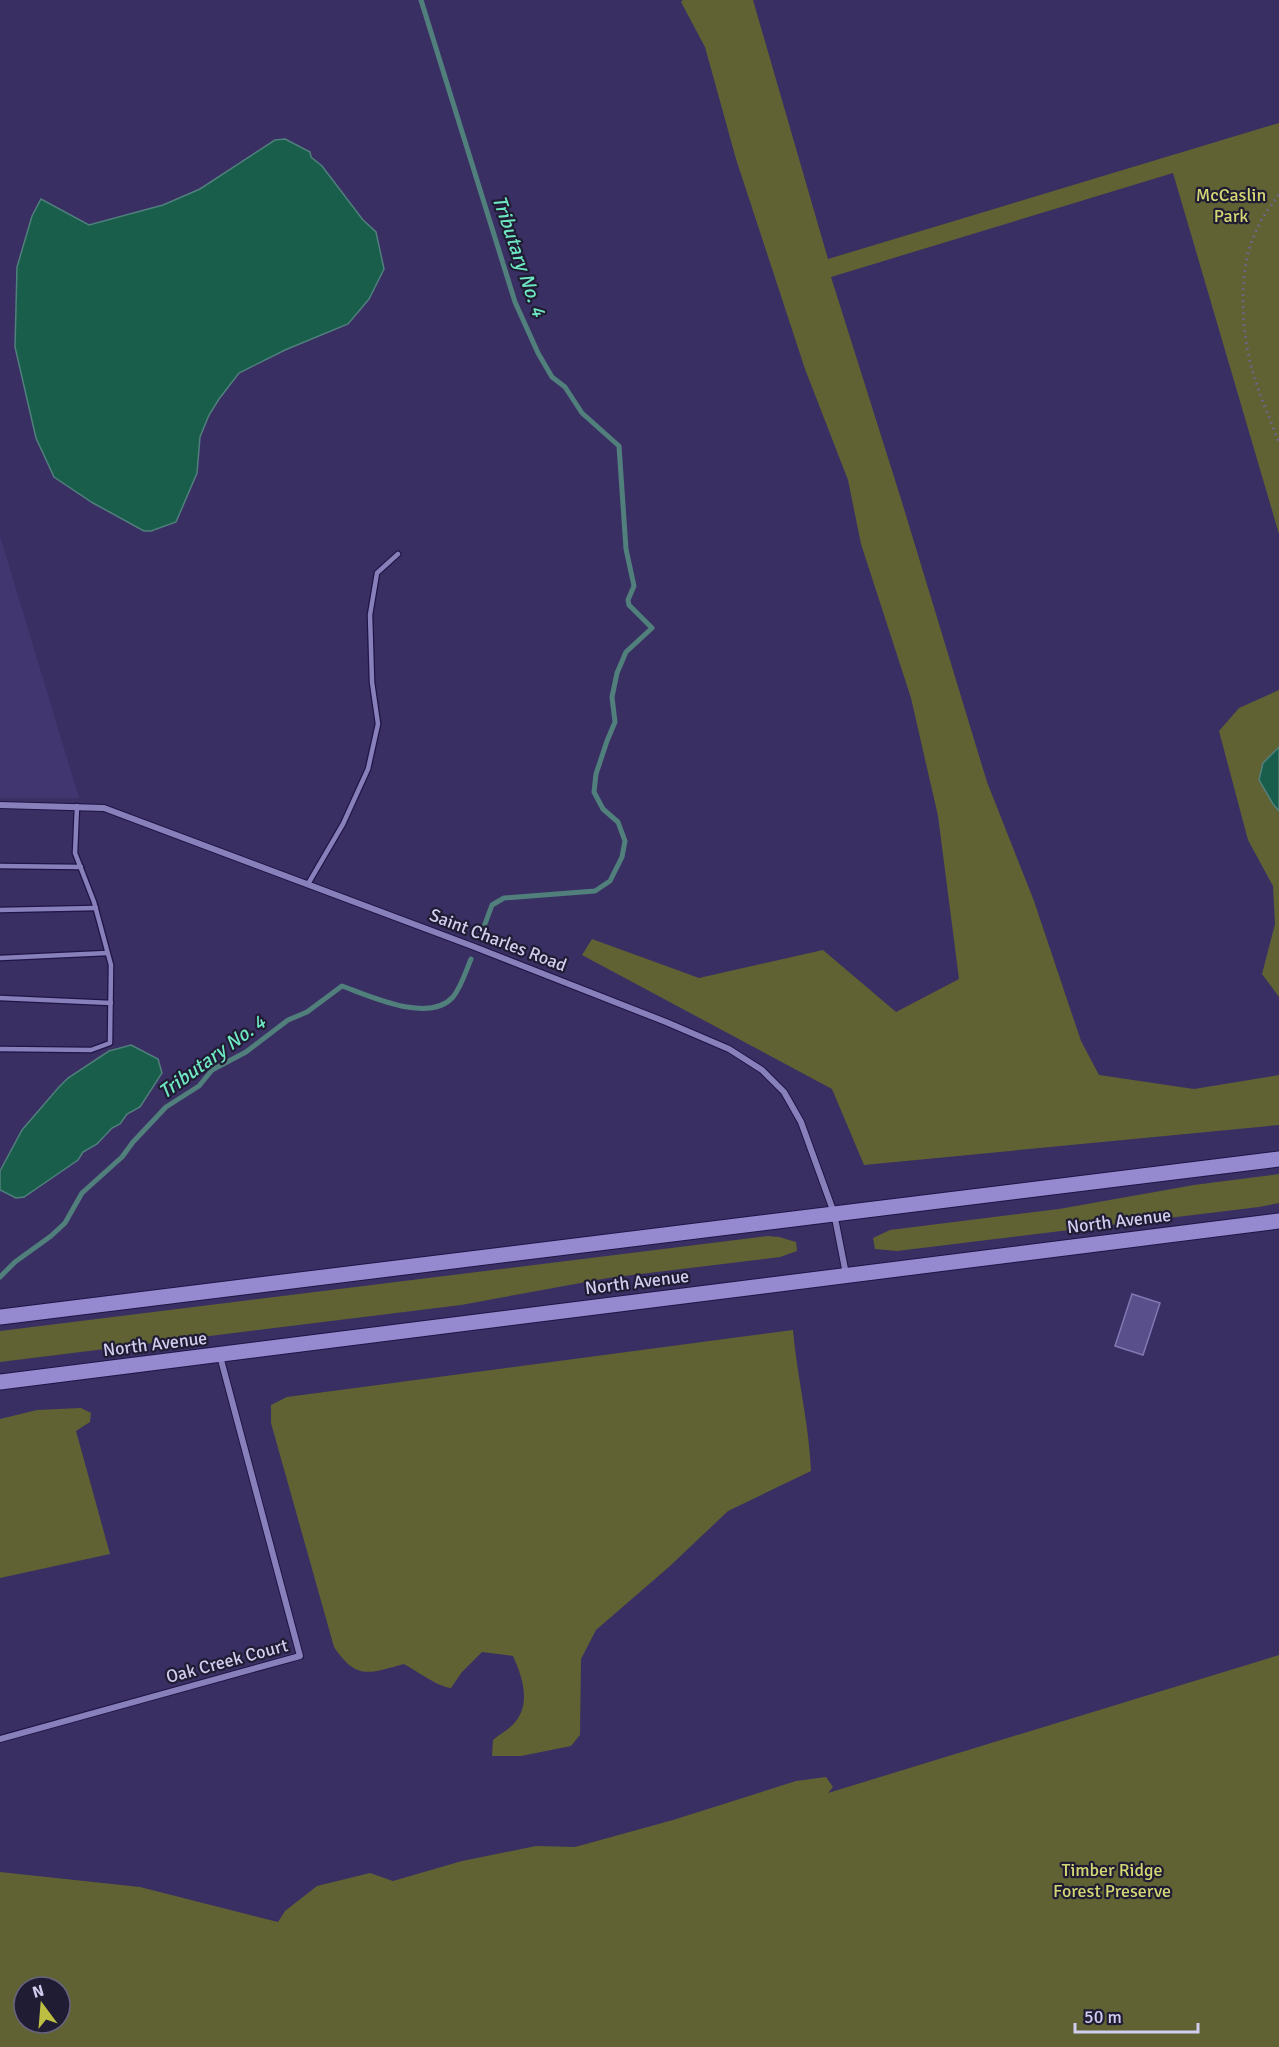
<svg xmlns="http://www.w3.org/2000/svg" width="1279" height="2047" font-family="Signika,sans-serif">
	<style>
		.built { fill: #423671 }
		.green { fill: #606233; fill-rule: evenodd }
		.water { fill: #195e4b; stroke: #507f7c; stroke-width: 1.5 }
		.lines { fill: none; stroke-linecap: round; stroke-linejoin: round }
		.stream { stroke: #507f7c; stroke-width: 5 }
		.building { fill: #594f8a; stroke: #8279b4; stroke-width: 1.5 }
		.lane-casing { stroke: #211446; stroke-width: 7 }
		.street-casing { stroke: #211446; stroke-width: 8 }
		.primary-casing { stroke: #211446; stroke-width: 17 }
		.path { stroke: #6e6693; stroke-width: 3; stroke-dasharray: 1.5 4.5; stroke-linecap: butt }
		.lane { stroke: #8880bb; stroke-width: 4.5 }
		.street { stroke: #8880bb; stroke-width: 6 }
		.primary { stroke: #958acf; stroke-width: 15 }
		.labels { text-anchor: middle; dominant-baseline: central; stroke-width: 4.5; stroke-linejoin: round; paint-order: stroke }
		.park-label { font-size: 18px; fill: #d4d773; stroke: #201c34 }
		.street-label { font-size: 18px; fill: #d1cdee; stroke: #201c34 }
		.water-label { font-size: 20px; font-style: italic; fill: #6ee8c2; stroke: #201c34 }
	</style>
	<rect width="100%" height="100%" fill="#392f63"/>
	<polygon class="built" points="0,536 79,798 0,798"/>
	<g class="green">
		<polygon points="683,0 753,0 828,259 1279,123 1279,534 1173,173 831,277 901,499 987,782 1034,901 1081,1041 1099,1075 1194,1089 1279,1075 1279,1125 864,1165 832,1089 582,955 592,939 699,978 823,950 896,1012 959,979 938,816 911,698 861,544 848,480 805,369 736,159 705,47 681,2"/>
		<polygon points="1279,690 1279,997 1262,974 1275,924 1273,886 1248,840 1219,731 1239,708"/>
		<polygon points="1279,1174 1279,1203 1259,1207 897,1251 875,1249 873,1238 890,1230 1059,1209 1194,1185"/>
		<polygon points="768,1236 779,1237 796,1242 797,1251 780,1257 608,1278 461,1305 0,1362 0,1331"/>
		<path d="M 793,1330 C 797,1377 809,1423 811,1471 L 728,1511 L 670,1566 L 596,1630 L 581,1659 L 580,1735 L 571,1746 L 521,1756 L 492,1756 L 493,1740 C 500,1734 510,1729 516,1721 C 531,1702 522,1676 513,1656 L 482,1652 L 462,1672 L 451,1688 C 438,1687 417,1671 404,1664 C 369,1673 357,1681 334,1647 L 271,1423 L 271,1405 L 287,1397 Z"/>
		<polygon points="81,1408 91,1413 90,1422 76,1431 110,1554 0,1578 0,1419 37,1410"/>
		<path d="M 1279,1655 L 1279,2047 L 0,2047 L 0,1872 L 140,1887 L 278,1922 L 285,1911 L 317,1886 L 370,1873 L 393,1881 L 462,1861 L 536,1846 L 575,1847 L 673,1820 L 796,1781 L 826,1777 L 833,1787 L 828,1793 ZM 24,1987 L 60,1987 L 60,2023 L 24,2023 Z"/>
	</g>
	<g class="water">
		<polygon points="285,139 310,152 311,157 322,166 363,220 376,232 384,269 369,299 348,324 285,350 239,373 219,399 209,415 200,437 197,473 176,522 151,531 144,531 93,503 54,477 36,438 15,347 17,267 32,216 41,199 89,225 163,205 200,189 275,140"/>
		<polygon points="1279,747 1279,811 1273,804 1259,780 1263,763"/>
		<polygon points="131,1045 158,1059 162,1073 140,1107 127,1114 120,1124 112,1128 97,1144 83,1152 78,1160 24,1197 16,1198 0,1190 0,1171 22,1130 59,1087 68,1078 109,1051"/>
	</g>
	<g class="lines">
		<g class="stream">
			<polyline points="421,0 515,302 538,353 552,377 565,387 582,413 619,446 626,549 634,586 628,600 629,605 652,628 626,652 617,673 612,697 615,722 607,741 596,774 594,792 603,809 618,822 625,841 622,857 610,881 595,891 504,898 492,905 482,932"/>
			<path d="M 0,1277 L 15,1262 L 51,1236 L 65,1223 L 82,1193 L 122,1157 L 133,1142 L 166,1107 L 199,1086 L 212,1070 L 246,1052 L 288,1020 L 307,1012 L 342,986 C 370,996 429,1024 453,997 C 461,987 466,971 471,959"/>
		</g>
	</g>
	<polygon class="building" points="1132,1294 1160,1303 1143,1355 1115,1346"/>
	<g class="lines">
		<defs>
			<g id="lane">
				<polyline points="0,866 81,867"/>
				<polyline points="308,884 343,824 368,769 378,724 372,682 370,615 377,573 398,554"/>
				<polyline points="0,910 96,908"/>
				<polyline points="0,958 107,953"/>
				<polyline points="0,998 111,1003"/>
				<polyline points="0,1049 91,1050 110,1043 111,965 94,902 75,853 77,806"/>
			</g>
			<g id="street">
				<polyline points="0,805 104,808 472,946 666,1022 729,1049 762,1070 784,1092 801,1122 834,1213 846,1274"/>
				<polyline points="0,1739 300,1656 220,1356"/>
			</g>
			<g id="primary">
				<polyline points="0,1317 1279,1159"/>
				<polyline points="0,1382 1279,1221"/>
			</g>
		</defs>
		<use href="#lane" class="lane-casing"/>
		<use href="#street" class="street-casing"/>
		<use href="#primary" class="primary-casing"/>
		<path class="path" d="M 1279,195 C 1266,211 1256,227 1250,247 C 1239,281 1242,335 1252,369 C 1259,395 1270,418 1279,443"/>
		<use href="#lane" class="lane"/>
		<use href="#street" class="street"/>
		<use href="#primary" class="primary"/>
	</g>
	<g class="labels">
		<g class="park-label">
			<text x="1231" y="195">McCaslin<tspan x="1231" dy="21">Park</tspan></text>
			<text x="1112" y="1870">Timber Ridge<tspan x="1112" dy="21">Forest Preserve</tspan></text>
		</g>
		<g class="street-label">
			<text transform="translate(498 940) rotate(21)">Saint Charles Road</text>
			<text transform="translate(1119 1221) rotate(-7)">North Avenue</text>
			<text transform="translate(637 1282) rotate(-7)">North Avenue</text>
			<text transform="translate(155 1344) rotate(-7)">North Avenue</text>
			<text transform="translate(227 1661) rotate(-15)">Oak Creek Court</text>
		</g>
		<g class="water-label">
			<text transform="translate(519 256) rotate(71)">Tributary No. 4</text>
			<text transform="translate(212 1057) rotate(-36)">Tributary No. 4</text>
		</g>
	</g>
	<g transform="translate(42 2005) rotate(344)"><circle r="28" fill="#201c34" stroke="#67637e" stroke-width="1.5"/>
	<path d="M0-4.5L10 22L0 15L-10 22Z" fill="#bdbf43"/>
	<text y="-9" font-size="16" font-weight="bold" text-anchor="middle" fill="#d1cdee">N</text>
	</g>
	<path d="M1075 2023v9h123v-9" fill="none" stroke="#d1cdee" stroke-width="3"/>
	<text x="1084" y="2023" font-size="18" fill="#d1cdee" stroke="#201c34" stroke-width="4.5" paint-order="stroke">50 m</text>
</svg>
